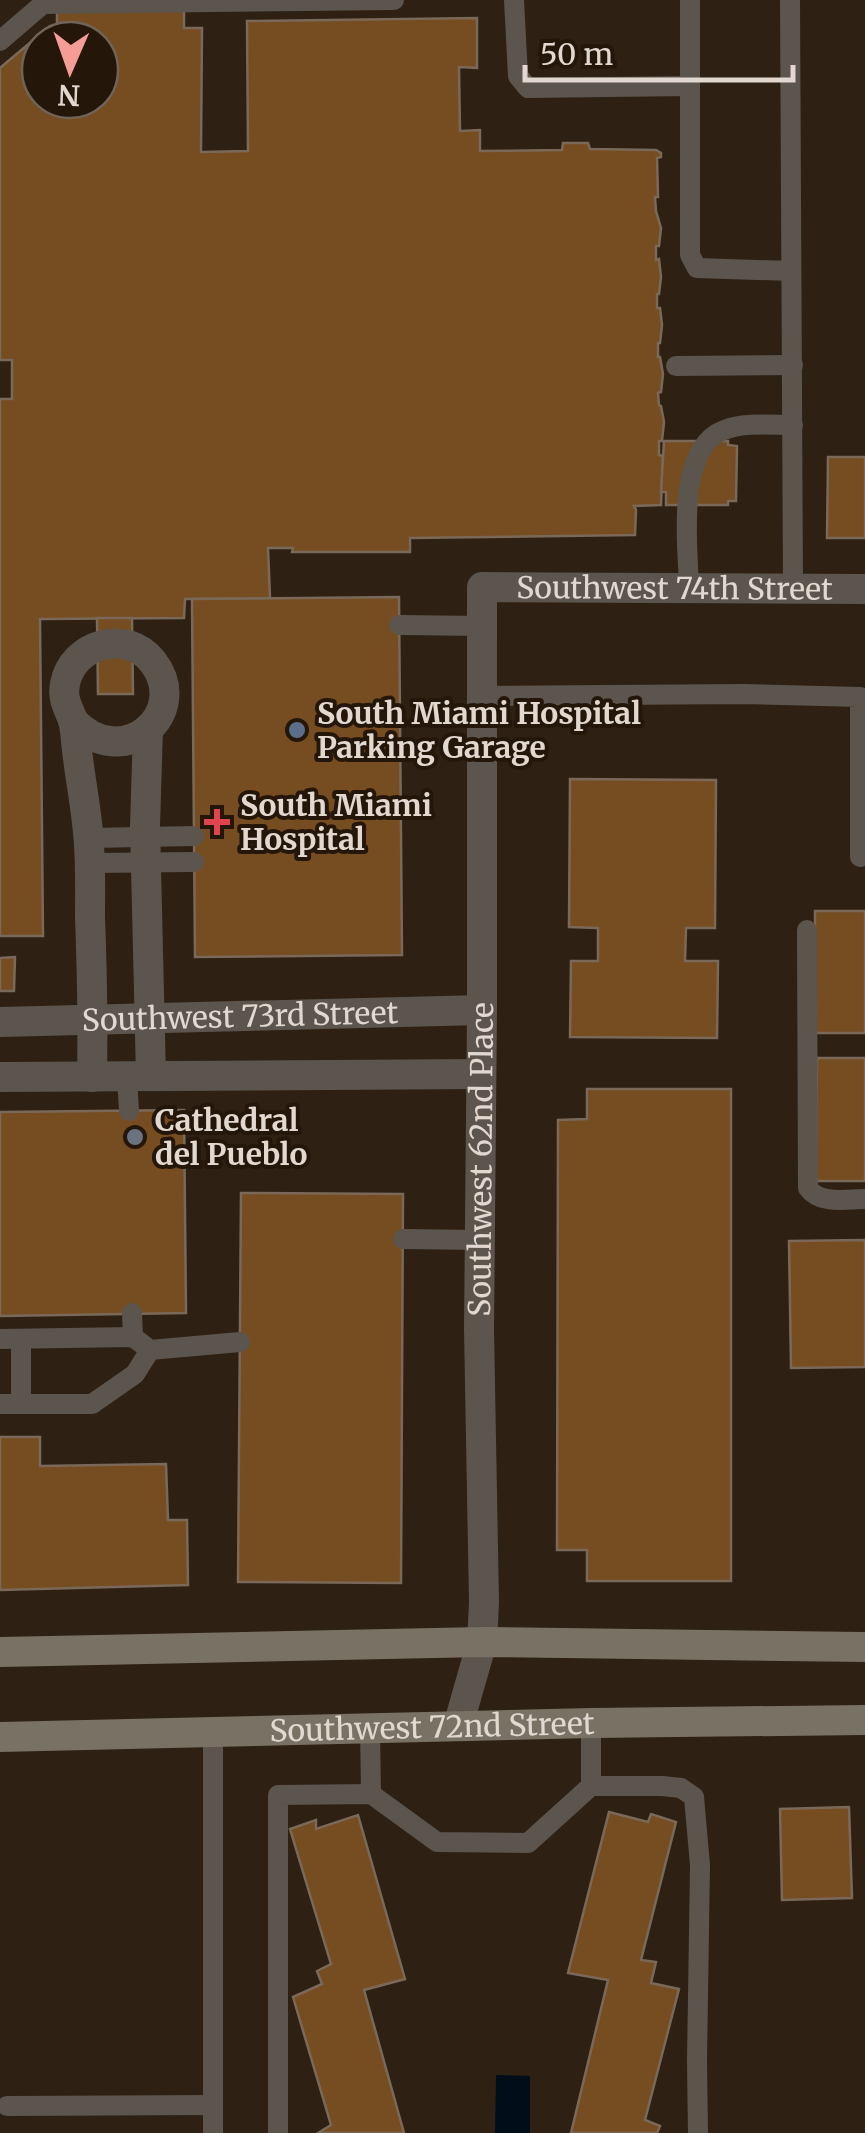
<svg xmlns="http://www.w3.org/2000/svg" width="865" height="2133" font-family="Merriweather,serif">
	<style>
		.water { fill: #010e19 }
		.building { fill: #764c21; stroke: #7a6959; stroke-width: 2.5; fill-rule: evenodd }
		.lines { fill: none; stroke-linecap: round; stroke-linejoin: round }
		.lane { stroke: #5b554d; stroke-width: 20 }
		.street { stroke: #5b554d; stroke-width: 30 }
		.secondary { stroke: #7a7165; stroke-width: 30 }
		.service-dot { fill: #5c6f8a; stroke: #24170a; stroke-width: 4 }
		.health-dot { fill: #e0444e; stroke: #24170a; stroke-width: 4 }
		.worship-dot { fill: #6b7280; stroke: #24170a; stroke-width: 4 }
		.labels { text-anchor: middle; dominant-baseline: central; stroke-width: 8; stroke-linejoin: round; paint-order: stroke }
		.street-label { font-size: 30px; fill: #e2d8d0; stroke: #24170a }
		.poi-label { font-size: 30px; font-weight: bold; fill: #e2d8d0; stroke: #24170a; text-anchor: start }
	</style>
	<rect width="100%" height="100%" fill="#2e2013"/>
	<polygon class="water" points="496,2075 530,2076 530,2133 495,2133"/>
	<g class="building">
		<path d="M 57,0 L 184,0 L 184,28 L 202,28 L 201,152 L 248,151 L 247,21 L 477,18 L 477,68 L 459,67 L 460,131 L 480,130 L 480,151 L 562,150 L 563,143 L 588,143 L 590,149 L 656,150 L 661,153 L 661,157 L 657,158 L 658,197 L 655,197 L 656,211 L 661,228 L 659,246 L 656,246 L 656,260 L 659,259 L 661,277 L 659,294 L 657,294 L 657,308 L 660,308 L 662,325 L 660,343 L 658,343 L 658,357 L 660,357 L 663,374 L 661,392 L 658,393 L 659,405 L 661,406 L 664,422 L 662,441 L 659,441 L 659,455 L 663,456 L 661,505 L 634,506 L 636,510 L 635,535 L 410,538 L 410,552 L 292,552 L 293,548 L 268,548 L 270,598 L 185,599 L 184,618 L 40,619 L 43,936 L 0,936 L 0,399 L 12,399 L 12,360 L 0,360 L 0,68 L 50,26 L 57,26 ZM 40,40 L 100,40 L 100,100 L 40,100 Z"/>
		<polygon points="664,441 728,441 728,445 737,446 736,501 728,501 728,505 666,505 666,492 661,492"/>
		<polygon points="828,457 865,457 865,538 827,538"/>
		<polygon points="399,597 402,955 195,957 192,599"/>
		<polygon points="97,618 132,618 133,694 98,694"/>
		<polygon points="570,779 716,780 715,928 686,928 685,961 718,961 717,1038 570,1037 571,961 598,961 598,928 569,927"/>
		<rect x="815" y="911" width="50" height="122"/>
		<polygon points="15,957 14,991 0,991 0,958"/>
		<polygon points="817,1058 865,1058 865,1181 816,1181"/>
		<polygon points="587,1089 731,1089 731,1581 587,1581 587,1550 557,1550 558,1120 587,1119"/>
		<polygon points="184,1110 186,1313 0,1316 0,1112"/>
		<polygon points="241,1193 403,1194 401,1583 238,1582"/>
		<polygon points="865,1240 865,1367 791,1368 789,1241"/>
		<polygon points="0,1437 40,1437 40,1466 166,1464 168,1520 187,1520 188,1585 0,1590"/>
		<polygon points="849,1807 852,1898 782,1900 780,1809"/>
		<polygon points="609,1812 648,1822 651,1814 676,1822 641,1960 656,1962 651,1983 679,1989 645,2120 660,2126 657,2133 571,2133 608,1980 568,1973"/>
		<polygon points="358,1815 405,1979 364,1990 404,2133 318,2133 331,2125 293,1997 322,1984 317,1971 331,1964 290,1829 316,1820 316,1829"/>
	</g>
	<g class="lines">
		<g class="lane">
			<polyline points="514,0 518,76 528,88 690,86"/>
			<polyline points="690,0 690,255 697,268 791,271"/>
			<polyline points="790,0 793,589"/>
			<polyline points="0,41 43,4 394,0"/>
			<polyline points="676,366 793,365"/>
			<path d="M 689,588 C 688,546 675,449 724,430 C 745,422 771,425 793,425"/>
			<polyline points="399,625 482,626"/>
			<polyline points="482,696 743,694 860,697 860,857"/>
			<polyline points="89,838 194,836"/>
			<polyline points="89,863 194,862"/>
			<path d="M 807,930 L 808,1188 C 820,1205 847,1199 865,1199"/>
			<polyline points="127,1076 129,1111"/>
			<polyline points="403,1239 480,1240"/>
			<polyline points="132,1313 133,1337"/>
			<polyline points="0,1339 133,1337 150,1350 240,1342"/>
			<polyline points="21,1339 21,1404"/>
			<polyline points="0,1404 92,1404 135,1374 150,1350"/>
			<polyline points="370,1729 371,1794"/>
			<polyline points="591,1786 591,1723"/>
			<polyline points="7,2106 212,2105"/>
			<polyline points="213,2133 213,1733"/>
			<polyline points="278,2133 278,1795 371,1794 437,1842 528,1843 591,1786 662,1786 681,1788 694,1797 700,1865 697,2062 698,2133"/>
		</g>
		<g class="street">
			<path d="M 73,721 C 123,774 192,713 153,662 C 127,628 72,644 65,684 C 62,699 68,707 73,720 C 76,732 76,746 78,758 C 81,783 86,808 88,833 C 91,861 90,889 90,917 C 92,970 93,1023 92,1077"/>
			<polyline points="148,729 145,826 151,1076"/>
			<path id="s1" d="M 0,1022 L 482,1010"/>
			<polyline points="0,1077 481,1074"/>
			<path id="s2" d="M 458,1726 L 482,1642 L 484,1603 L 479,1329 L 482,1010 L 482,587 L 865,589"/>
		</g>
		<g class="secondary">
			<polyline points="0,1652 482,1642 865,1647"/>
			<path id="s3" d="M 0,1737 L 591,1723 L 865,1720"/>
		</g>
	</g>
	<circle class="service-dot" cx="297" cy="730" r="10"/>
	<path class="health-dot" d="M212 807h10v10h10v10h-10v10h-10v-10h-10v-10h10z"/>
	<circle class="worship-dot" cx="135" cy="1137" r="10"/>
	<g class="labels">
		<g class="street-label">
			<text stroke="none"><textPath href="#s2" startOffset="1335">Southwest 74th Street</textPath></text>
			<text stroke="none"><textPath href="#s1" startOffset="240">Southwest 73rd Street</textPath></text>
			<text stroke="none"><textPath href="#s2" startOffset="570">Southwest 62nd Place</textPath></text>
			<text stroke="none"><textPath href="#s3" startOffset="432">Southwest 72nd Street</textPath></text>
		</g>
		<g class="poi-label">
			<text x="317" y="713">South Miami Hospital<tspan x="317" dy="34">Parking Garage</tspan></text>
			<text x="240" y="805">South Miami<tspan x="240" dy="34">Hospital</tspan></text>
			<text x="155" y="1120">Cathedral<tspan x="155" dy="34">del Pueblo</tspan></text>
		</g>
	</g>
	<g transform="translate(70 70) rotate(182)"><circle r="48" fill="#24170a" stroke="#706459" stroke-width="2.5"/>
	<path d="M0-8L18 38L0 25L-18 38Z" fill="#f59c96"/>
	<text y="-15" font-size="28" font-weight="bold" text-anchor="middle" fill="#e2d8d0">N</text>
	</g>
	<path d="M525 65v15h268v-15" fill="none" stroke="#e2d8d0" stroke-width="5"/>
	<text x="540" y="65" font-size="30" fill="#e2d8d0" stroke="#24170a" stroke-width="8" paint-order="stroke">50 m</text>
</svg>
